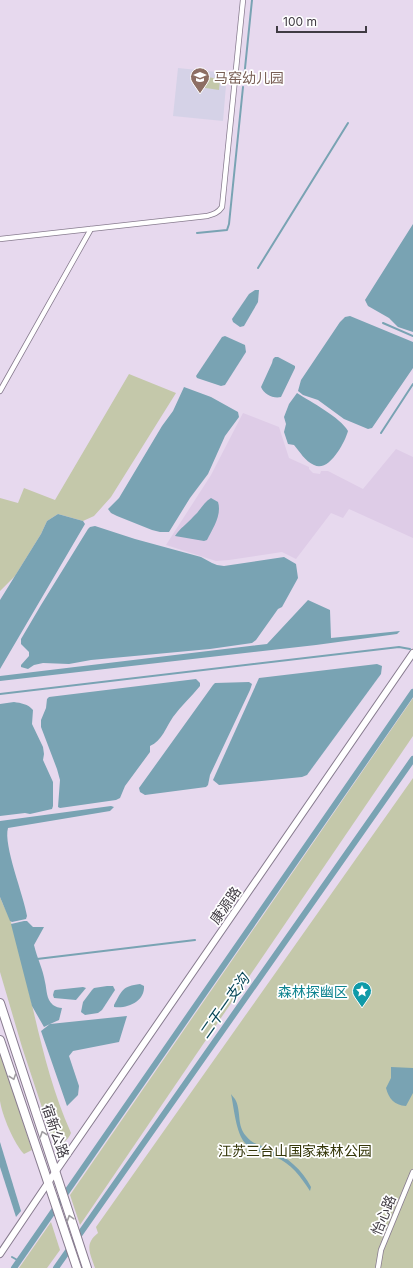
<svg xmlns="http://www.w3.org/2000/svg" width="413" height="1268" font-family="Inter,'Noto Sans SC',sans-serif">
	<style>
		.built { fill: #decce7 }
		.education { fill: #d5d2e7 }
		.green { fill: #c4c8aa }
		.water { fill: #79a3b3 }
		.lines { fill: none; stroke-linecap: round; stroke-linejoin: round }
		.stream { stroke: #79a3b3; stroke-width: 2 }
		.canal { stroke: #79a3b3; stroke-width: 6 }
		.street-casing { stroke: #887c8f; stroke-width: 6 }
		.secondary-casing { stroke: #887c8f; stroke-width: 8 }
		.highway-casing { stroke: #887c8f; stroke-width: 10 }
		.street { stroke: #fff; stroke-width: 4.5 }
		.secondary { stroke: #fff; stroke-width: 6 }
		.highway { stroke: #fff; stroke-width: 8 }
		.oneway { stroke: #a09da1 }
		.labels { text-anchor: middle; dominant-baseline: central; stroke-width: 3.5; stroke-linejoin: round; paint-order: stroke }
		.education-label { font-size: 14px; fill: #785e54; stroke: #fff; text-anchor: start }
		.street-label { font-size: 14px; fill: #403b43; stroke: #fff }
		.culture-label { font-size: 14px; fill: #0d838f; stroke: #fff; text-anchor: end }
		.park-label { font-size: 14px; fill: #343608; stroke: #fff }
		.water-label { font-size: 15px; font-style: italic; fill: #074657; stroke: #fff }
	</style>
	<rect width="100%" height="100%" fill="#e7d9ee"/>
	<polygon class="built" points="243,413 279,427 289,458 309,467 309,469 313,473 320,474 321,471 328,471 363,489 396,449 413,457 413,538 349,509 343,518 331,513 296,559 282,552 229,560 216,561 166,545 211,475"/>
	<polygon class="education" points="178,68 227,73 223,121 173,116"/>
	<g class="green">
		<polygon points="200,76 220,79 219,90 199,87"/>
		<polygon points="129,374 176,393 111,497 94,516 83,521 58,514 47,521 41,534 15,576 0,591 0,498 18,503 24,488 55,500"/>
		<polygon points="413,698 413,736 80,1225 70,1195"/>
		<path d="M 413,778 L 413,1268 L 95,1268 C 90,1253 84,1244 98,1233 L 96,1227 Z"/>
		<path d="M 0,897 C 3,905 8,914 11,922 C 32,992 41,1066 71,1133 C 68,1140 64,1143 57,1144 L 52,1138 L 22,1047 L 0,972 Z"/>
		<path d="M 0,1052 L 32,1150 L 24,1154 C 14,1144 2,1115 0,1101 C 0,1085 0,1068 0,1052 Z"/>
		<polygon points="51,1222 60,1250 47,1268 19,1268"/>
	</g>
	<g class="water">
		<polygon points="413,224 413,332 398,327 389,318 368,306 365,300"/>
		<polygon points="255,290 259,290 258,302 244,326 240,327 233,322 232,319 249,294"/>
		<polygon points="350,316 413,342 413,368 372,428 368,429 344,419 318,400 303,395 298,391 301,380 340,322 345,317"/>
		<polygon points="225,336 245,345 246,352 225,385 221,386 197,378 196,376 222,337"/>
		<path d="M 275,357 L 278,357 L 295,366 L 295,368 L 281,397 C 273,399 264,394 261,387 L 272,363 L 273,359 Z"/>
		<polygon points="184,387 211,397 238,412 239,417 225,436 208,474 190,498 169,532 160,532 152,530 117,516 111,513 108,509 119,498 162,426 173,411"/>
		<path d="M 297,393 C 311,402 340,417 348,431 C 345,442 329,473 314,465 C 305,461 300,452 294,445 L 288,444 L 284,432 L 286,424 L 284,417 L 289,404 Z"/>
		<path d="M 211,498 L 218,502 C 222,515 213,528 207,540 L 204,541 L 175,536 C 180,528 187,524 193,517 C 200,511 203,503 211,498 Z"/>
		<polygon points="58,514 83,521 85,524 0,669 0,600 41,534 47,521"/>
		<polygon points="95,526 135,539 201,557 212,563 217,565 224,566 284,557 296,564 298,578 282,607 278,609 256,640 252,643 210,649 91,660 69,664 43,663 34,665 28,669 21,667 21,665 29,656 29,652 21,644 21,639 41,605 88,529 90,527"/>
		<polygon points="308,600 330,610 331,638 400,631 397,634 316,645 0,681 0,676 267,644"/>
		<polygon points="377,664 382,666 381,674 307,775 302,777 219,785 213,780 259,678"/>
		<path d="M 196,679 L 200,683 L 200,686 C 191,697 181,706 173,717 C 166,727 162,741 150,746 L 150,752 L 125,786 L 120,798 L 116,800 L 60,808 L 58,807 L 60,780 L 57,769 L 41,727 L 41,720 L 46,708 L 47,699 L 49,697 Z"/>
		<polygon points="249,682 252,684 250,690 210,775 208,785 206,787 145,795 140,792 139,788 213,685 215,683"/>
		<path d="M 14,702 C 21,703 28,704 33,710 L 32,724 L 43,747 L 44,754 L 43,760 L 53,782 L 53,806 L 52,809 L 30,814 L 25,813 L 0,816 L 0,704 Z"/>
		<path d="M 111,806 L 114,807 L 110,811 L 8,828 C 3,845 24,896 27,916 L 26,919 L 12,922 L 10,921 L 0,897 L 0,821 Z"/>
		<path d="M 24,921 L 27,921 L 33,927 L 44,927 L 34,945 C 37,958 43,969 45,982 C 47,990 46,999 53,1005 C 56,1007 59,1008 62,1008 L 59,1020 L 50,1024 L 127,1016 L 119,1042 L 73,1051 L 69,1056 L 79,1086 L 78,1095 L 67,1106 L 41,1031 L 50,1024 L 44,1027 L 32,1006 L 12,928 L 11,924 Z"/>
		<path d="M 140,984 L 144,986 C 145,1001 128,1009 114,1007 L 114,1005 C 122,991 122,986 140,984 Z"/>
		<polygon points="107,986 113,986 115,990 102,1010 98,1013 85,1015 81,1012 83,1002 92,990 94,988"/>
		<polygon points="83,987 86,988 76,1000 54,998 53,995 54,991 55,990"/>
		<path d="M 391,1067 L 413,1068 L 413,1093 L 406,1106 C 394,1105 389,1099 386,1088 L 391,1078 Z"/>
		<path d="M 231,1094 C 232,1096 235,1098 236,1101 C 241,1112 237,1126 246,1136 C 252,1144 260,1145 269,1149 C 288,1157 302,1170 311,1187 L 310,1191 C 301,1177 291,1163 275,1157 C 266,1153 252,1152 245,1143 C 236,1133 234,1108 231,1094 Z"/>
		<polygon points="0,1142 21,1211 16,1217 0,1167"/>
	</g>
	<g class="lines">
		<g class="stream">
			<polyline points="244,78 252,0"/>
			<polyline points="197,233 227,230 229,224 243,87"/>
			<polyline points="258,268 348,123"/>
			<polyline points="383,323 413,336"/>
			<polyline points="381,433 413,384"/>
			<polyline points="0,694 399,647 410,649"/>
			<polyline points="37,959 195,940"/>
			<polyline points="12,1257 19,1261"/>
		</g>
		<g class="canal">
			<polyline points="14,1268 413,692"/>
			<polyline points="56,1268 413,759"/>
		</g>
		<defs>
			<g id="street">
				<path d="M 0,239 L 207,216 C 214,214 218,213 222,207 L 243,0"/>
				<polyline points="0,391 91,229"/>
				<polyline points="378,1268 381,1250 413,1172"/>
			</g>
			<polyline id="secondary" points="0,1254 56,1171 413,653"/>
			<g id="highway">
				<polyline points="0,1003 87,1268"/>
				<polyline points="0,1040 77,1268"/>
			</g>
		</defs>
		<use href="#street" class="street-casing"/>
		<use href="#secondary" class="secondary-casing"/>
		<use href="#highway" class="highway-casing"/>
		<use href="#street" class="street"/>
		<use href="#secondary" class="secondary"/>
		<use href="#highway" class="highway"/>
	</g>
	<defs><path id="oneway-chevron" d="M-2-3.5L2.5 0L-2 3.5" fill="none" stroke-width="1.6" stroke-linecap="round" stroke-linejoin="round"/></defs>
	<g class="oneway">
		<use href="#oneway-chevron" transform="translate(13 1077) rotate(71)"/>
		<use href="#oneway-chevron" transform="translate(43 1134) rotate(-109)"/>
		<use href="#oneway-chevron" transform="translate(70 1218) rotate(-108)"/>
	</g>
	<defs>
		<symbol id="school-pin" viewBox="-11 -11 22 30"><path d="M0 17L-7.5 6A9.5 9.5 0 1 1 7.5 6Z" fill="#8d6e63" stroke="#fff"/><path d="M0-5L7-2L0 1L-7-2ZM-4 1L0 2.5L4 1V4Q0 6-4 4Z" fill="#fff"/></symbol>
		<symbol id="sight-pin" viewBox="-11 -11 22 30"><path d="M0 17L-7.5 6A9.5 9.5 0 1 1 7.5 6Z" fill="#0f9aa8" stroke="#fff"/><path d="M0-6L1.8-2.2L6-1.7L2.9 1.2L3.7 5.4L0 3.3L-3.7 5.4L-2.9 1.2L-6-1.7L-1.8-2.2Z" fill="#fff"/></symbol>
	</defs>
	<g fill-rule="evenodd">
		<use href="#school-pin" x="189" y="66" width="22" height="30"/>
		<use href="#sight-pin" x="351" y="980" width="22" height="30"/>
	</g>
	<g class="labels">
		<g class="education-label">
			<text x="214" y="77">马窑幼儿园</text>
		</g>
		<g class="street-label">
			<text transform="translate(225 905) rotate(-55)">康源路</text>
			<text transform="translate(56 1131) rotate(71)">宿新公路</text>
			<text transform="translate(383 1215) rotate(-68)">怡心路</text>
		</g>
		<g class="culture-label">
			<text x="348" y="991">森林探幽区</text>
		</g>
		<g class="park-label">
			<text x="295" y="1150">江苏三台山国家森林公园</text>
		</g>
		<g class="water-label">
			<text transform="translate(224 1006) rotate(-55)">二干一支沟</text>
		</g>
	</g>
	<path d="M277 26v6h89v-6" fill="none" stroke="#403b43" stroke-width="2"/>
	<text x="283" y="26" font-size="12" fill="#403b43" stroke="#ffffff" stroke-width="3" paint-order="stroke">100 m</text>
</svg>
